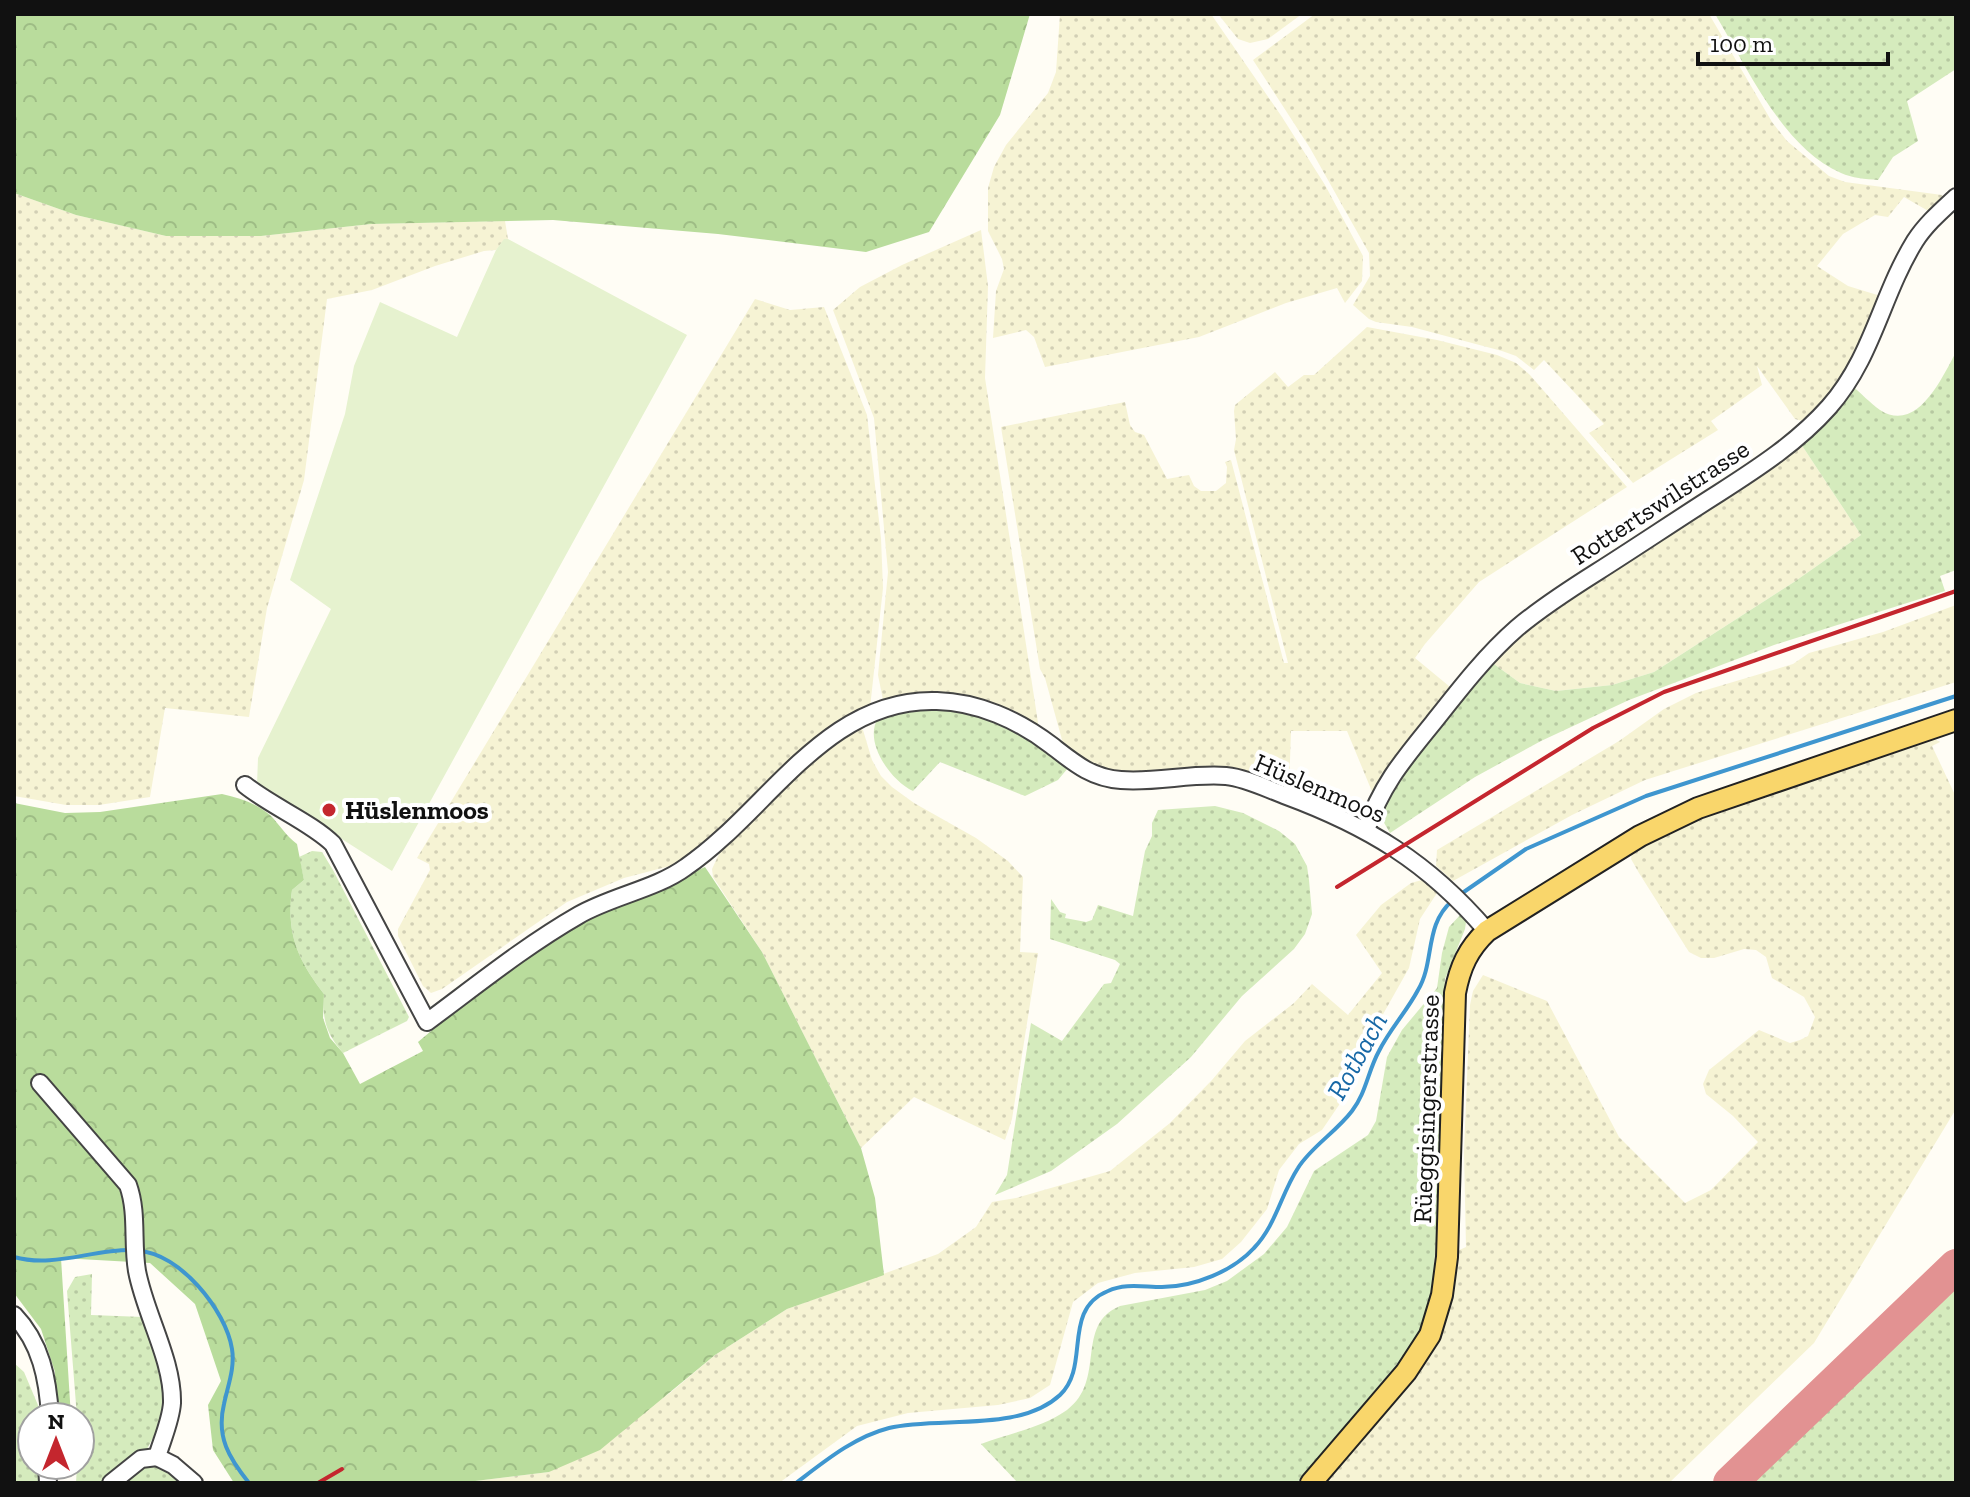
<svg xmlns="http://www.w3.org/2000/svg" width="1970" height="1497" font-family="'Zilla Slab',serif">
	<style>
		.farmland { fill: url(#farmland-dots) }
		.green { fill: url(#green-dots) }
		.forest { fill: url(#forest-crowns) }
		.pitch { fill: #e6f2cf }
		.lines { fill: none; stroke-linecap: round; stroke-linejoin: round }
		.stream { stroke: #3f96cf; stroke-width: 4 }
		.taxiway { stroke: #e29292; stroke-width: 34 }
		.minor-casing { stroke: #444; stroke-width: 20 }
		.major-casing { stroke: #222; stroke-width: 24 }
		.minor { stroke: #fff; stroke-width: 16 }
		.major { stroke: #f9d66b; stroke-width: 20 }
		.rail { stroke: #c4262e; stroke-width: 4 }
		.poi-dot { fill: #c4262e; stroke: #fff; stroke-width: 3 }
		.labels { text-anchor: middle; dominant-baseline: central; stroke-width: 8; stroke-linejoin: round; paint-order: stroke }
		.street-label { font-size: 26px; fill: #111; stroke: #fff }
		.poi-label { font-size: 26px; font-weight: bold; fill: #111; stroke: #fff; text-anchor: start }
		.water-label { font-size: 28px; font-style: italic; fill: #1768a6; stroke: #fff }
	</style>
	<defs>
		<pattern id="farmland-dots" width="8" height="8" patternUnits="userSpaceOnUse" patternTransform="scale(2)"><rect width="8" height="8" fill="#f6f3d4"/><path d="M2 2h.1M6 6h.1" fill="none" stroke="#d2cfb5" stroke-width="1.8" stroke-linecap="round"/></pattern>
		<pattern id="green-dots" width="8" height="8" patternUnits="userSpaceOnUse" patternTransform="scale(2)"><rect width="8" height="8" fill="#d5ebbd"/><path d="M2 2h.1M6 6h.1" fill="none" stroke="#b6c8a1" stroke-width="1.8" stroke-linecap="round"/></pattern>
		<pattern id="forest-crowns" width="20" height="18" patternUnits="userSpaceOnUse" patternTransform="scale(2)"><rect width="20" height="18" fill="#b9dc9c"/><path d="M2 6a3 3 0 1 1 6 0M12 15a3 3 0 1 1 6 0" fill="none" stroke="#9ebc85"/></pattern>
	</defs>
	<rect width="100%" height="100%" fill="#fffdf5"/>
	<g class="farmland">
		<polygon points="1060,14 1211,14 1282,117 1325,185 1363,256 1362,281 1345,303 1337,288 1286,303 1199,337 1045,367 1034,337 1026,330 993,338 996,291 1004,269 1002,259 988,231 988,188 994,167 1006,145 1048,93 1056,72"/>
		<polygon points="1218,14 1302,14 1268,39 1250,43 1238,39"/>
		<polygon points="1315,14 1709,14 1772,122 1787,141 1829,176 1845,182 1942,195 1944,199 1930,212 1904,197 1888,217 1875,215 1843,234 1817,266 1848,286 1884,297 1843,382 1806,422 1795,419 1757,366 1762,385 1711,421 1718,430 1633,483 1589,433 1604,424 1544,360 1534,370 1516,356 1502,351 1412,327 1376,322 1369,319 1353,305 1370,276 1369,253 1310,148 1253,60"/>
		<polygon points="14,193 76,215 166,236 261,236 371,224 505,221 508,239 504,240 496,250 484,251 435,266 372,290 327,299 304,480 267,608 249,717 165,708 150,797 99,805 66,805 14,796"/>
		<polygon points="981,230 988,286 985,378 1039,729 885,703 883,700 878,675 888,572 874,418 833,310 860,287 902,265"/>
		<polygon points="755,299 790,310 824,307 867,415 881,538 883,588 870,708 685,862 624,878 567,902 442,989 431,993 423,986 398,936 398,929 430,870 429,864 417,858"/>
		<polygon points="1367,327 1437,340 1497,355 1516,363 1530,375 1627,487 1479,582 1425,644 1415,658 1455,691 1387,771 1373,794 1347,731 1291,731 1289,791 1244,770 1139,776 1092,769 1064,747 1045,678 1040,669 1001,427 1125,402 1130,425 1135,432 1144,435 1167,479 1189,475 1194,486 1201,491 1216,491 1226,483 1227,467 1225,462 1231,460 1284,663 1288,663 1234,450 1236,439 1234,411 1235,405 1275,372 1288,387 1304,375 1314,375"/>
		<polygon points="1799,441 1861,535 1794,582 1654,672 1612,685 1556,691 1520,683 1494,664 1535,621"/>
		<polygon points="1956,605 1956,682 1645,780 1572,815 1453,881 1436,866 1437,850 1619,741 1664,709 1696,693 1793,664 1809,653 1883,632"/>
		<polygon points="859,727 863,730 872,760 881,776 892,787 914,803 976,838 1008,861 1023,877 1020,952 1038,953 1012,1119 1005,1140 914,1097 861,1148 762,952 713,877 712,869 719,854 754,816 819,751"/>
		<polygon points="1931,737 1940,742 1932,746 1956,797 1956,1109 1814,1343 1669,1483 1320,1483 1414,1373 1455,1252 1466,1247 1464,1152 1470,1005 1473,991 1483,975 1547,1001 1619,1137 1685,1203 1711,1190 1758,1142 1733,1116 1706,1094 1703,1084 1709,1070 1759,1030 1790,1043 1800,1040 1808,1036 1815,1017 1804,997 1772,978 1766,957 1756,950 1744,949 1714,958 1701,958 1689,952 1639,873 1631,859 1633,848 1688,821"/>
		<polygon points="1422,880 1437,893 1420,919 1409,968 1345,1082 1339,1105 1322,1130 1299,1144 1279,1170 1267,1209 1241,1242 1222,1259 1194,1267 1135,1273 1098,1283 1073,1302 1050,1385 1030,1398 998,1405 908,1413 857,1426 779,1483 459,1483 549,1472 670,1393 715,1355 787,1309 938,1254 976,1227 992,1202 1016,1198 1110,1171 1170,1123 1212,1080 1245,1041 1294,1003 1312,984 1348,1015 1382,973 1356,935 1381,905 1411,883"/>
	</g>
	<g class="green">
		<path d="M 1715,14 L 1956,14 L 1956,69 L 1907,101 L 1918,141 L 1893,157 L 1878,180 C 1865,179 1852,178 1841,173 C 1782,147 1747,67 1715,14 Z"/>
		<path d="M 1956,352 L 1956,570 L 1940,576 L 1945,591 L 1774,645 L 1629,700 L 1541,741 L 1475,777 L 1390,833 L 1379,814 L 1392,781 L 1494,664 L 1520,683 L 1556,691 L 1612,685 L 1654,672 L 1794,582 L 1861,535 L 1799,441 L 1851,385 C 1861,393 1870,403 1880,410 C 1917,434 1942,378 1956,352 Z"/>
		<path d="M 916,707 L 969,710 L 1029,736 L 1068,768 L 1058,780 L 1025,796 L 940,762 L 913,791 C 891,781 863,742 878,718 Z"/>
		<polygon points="1215,806 1243,813 1279,831 1295,844 1307,866 1309,880 1312,914 1305,934 1294,949 1242,996 1191,1057 1117,1124 1051,1171 995,1195 1007,1175 1031,1023 1062,1041 1104,984 1111,983 1120,964 1115,960 1050,939 1051,899 1060,912 1066,914 1065,918 1086,922 1092,920 1098,905 1133,916 1145,851 1152,836 1152,823 1158,810"/>
		<path d="M 312,851 L 322,852 L 333,870 L 409,1017 L 407,1021 L 343,1053 C 326,1033 322,1019 324,994 C 298,960 286,934 292,890 L 304,880 L 299,857 Z"/>
		<path d="M 1462,913 L 1466,922 L 1465,929 L 1445,979 L 1436,1243 L 1432,1288 L 1423,1325 L 1407,1352 L 1297,1483 L 1018,1483 L 981,1444 C 1009,1433 1042,1428 1067,1410 C 1107,1380 1074,1325 1120,1306 L 1205,1290 L 1227,1281 L 1264,1254 L 1287,1227 L 1314,1171 L 1368,1135 L 1376,1121 L 1387,1057 L 1402,1030 L 1437,988 L 1442,953 L 1449,927 Z"/>
		<polygon points="92,1274 91,1315 143,1317 165,1387 165,1406 156,1432 147,1449 136,1454 102,1483 76,1483 77,1465 80,1465 80,1417 77,1417 67,1291 75,1277"/>
		<polygon points="1956,1279 1956,1483 1744,1483"/>
		<polygon points="14,1363 24,1372 43,1417 32,1417 32,1465 40,1465 41,1483 14,1483"/>
		<polygon points="152,1465 160,1467 180,1483 121,1483 145,1466"/>
	</g>
	<g class="forest">
		<polygon points="14,14 1030,14 1000,115 929,232 866,252 718,234 553,220 371,224 261,236 166,236 76,215 14,193"/>
		<path d="M 222,794 C 240,798 256,803 270,815 C 280,825 286,836 297,844 L 304,880 L 292,890 C 286,934 298,960 324,994 L 323,1018 L 330,1038 L 343,1053 L 360,1084 L 423,1051 L 418,1042 L 514,962 L 568,928 L 705,867 L 762,952 L 861,1148 L 875,1198 L 884,1275 L 787,1309 L 715,1355 L 600,1450 L 549,1472 L 459,1483 L 234,1483 L 213,1450 L 208,1405 L 221,1381 L 195,1304 L 150,1263 L 61,1258 L 71,1417 L 55,1417 L 55,1372 L 41,1329 L 14,1293 L 14,803 L 65,813 L 100,812 Z"/>
	</g>
	<polygon class="pitch" points="504,239 508,239 687,335 392,871 257,785 258,758 331,609 290,580 345,414 354,366 380,302 457,337 496,250"/>
	<g class="lines">
		<g class="stream">
			<polyline points="1458,896 1526,849 1646,796 1956,696"/>
			<path d="M 139,1251 C 179,1253 226,1310 232,1349 C 235,1368 228,1385 224,1404 C 216,1437 229,1458 249,1483"/>
			<path d="M 14,1257 C 53,1268 90,1250 130,1250"/>
			<path d="M 796,1483 C 825,1461 854,1437 889,1428 C 939,1416 1019,1433 1060,1395 C 1091,1366 1061,1310 1108,1291 C 1125,1283 1143,1287 1162,1287 C 1194,1287 1233,1271 1254,1248 C 1276,1225 1281,1194 1298,1168 C 1311,1147 1336,1132 1352,1111 C 1366,1093 1368,1071 1379,1051 C 1390,1029 1407,1011 1418,990 C 1435,962 1424,925 1452,901"/>
		</g>
		<polyline class="taxiway" points="1730,1483 1956,1266"/>
		<defs>
			<g id="minor">
				<path d="M 245,785 C 271,806 312,823 333,844 L 427,1022 C 477,985 525,946 579,915 C 612,896 656,889 686,867 C 768,811 826,697 937,701 C 978,702 1018,720 1051,745 C 1073,762 1091,778 1121,780 C 1156,783 1191,773 1226,776 C 1246,778 1265,788 1284,795 C 1368,826 1428,862 1487,931"/>
				<path d="M 1366,830 C 1382,784 1403,760 1433,723 C 1459,690 1486,655 1517,628 C 1542,607 1570,589 1597,572 C 1638,546 1678,519 1719,493 C 1758,468 1798,442 1829,407 C 1873,357 1881,296 1915,241 C 1926,224 1941,211 1956,197"/>
				<path d="M 40,1083 L 128,1185 C 138,1213 132,1242 137,1271 C 145,1314 173,1360 172,1403 C 171,1420 162,1440 157,1457 L 173,1465 L 194,1483"/>
				<path d="M 14,1315 C 41,1343 48,1379 50,1417"/>
				<polyline points="47,1465 48,1483"/>
				<polyline points="111,1483 141,1459 157,1457"/>
			</g>
			<path id="major" d="M 1311,1483 L 1406,1372 L 1430,1335 L 1442,1295 L 1447,1257 L 1455,993 C 1460,967 1468,949 1487,931 L 1640,836 L 1698,808 L 1956,720"/>
		</defs>
		<use href="#minor" class="minor-casing"/>
		<use href="#major" class="major-casing"/>
		<use href="#minor" class="minor"/>
		<use href="#major" class="major"/>
		<g class="rail">
			<polyline points="1337,887 1593,728 1664,692 1956,591"/>
			<polyline points="318,1483 342,1469"/>
		</g>
	</g>
	<circle class="poi-dot" cx="329" cy="810" r="8"/>
	<g class="labels">
		<g class="street-label">
			<text transform="translate(1660 502) rotate(-33)">Rottertswilstrasse</text>
			<text transform="translate(1320 788) rotate(23)">Hüslenmoos</text>
			<text transform="translate(1426 1109) rotate(-88)">Rüeggisingerstrasse</text>
		</g>
		<g class="poi-label">
			<text x="345" y="810">Hüslenmoos</text>
		</g>
		<g class="water-label">
			<text transform="translate(1357 1056) rotate(-61)">Rotbach</text>
		</g>
	</g>
	<rect width="1970" height="1497" fill="none" stroke="#111111" stroke-width="32"/>
	<g transform="translate(56 1441)"><circle r="38" fill="#ffffff" stroke="#a0a0a0" stroke-width="2"/>
	<path d="M0-6L14 30L0 20L-14 30Z" fill="#c4262e"/>
	<text y="-12" font-size="22" font-weight="bold" text-anchor="middle" fill="#111111">N</text>
	</g>
	<path d="M1698 52v12h190v-12" fill="none" stroke="#111111" stroke-width="4"/>
	<text x="1710" y="52" font-size="24" fill="#111111" stroke="#ffffff" stroke-width="6" paint-order="stroke">100 m</text>
</svg>
